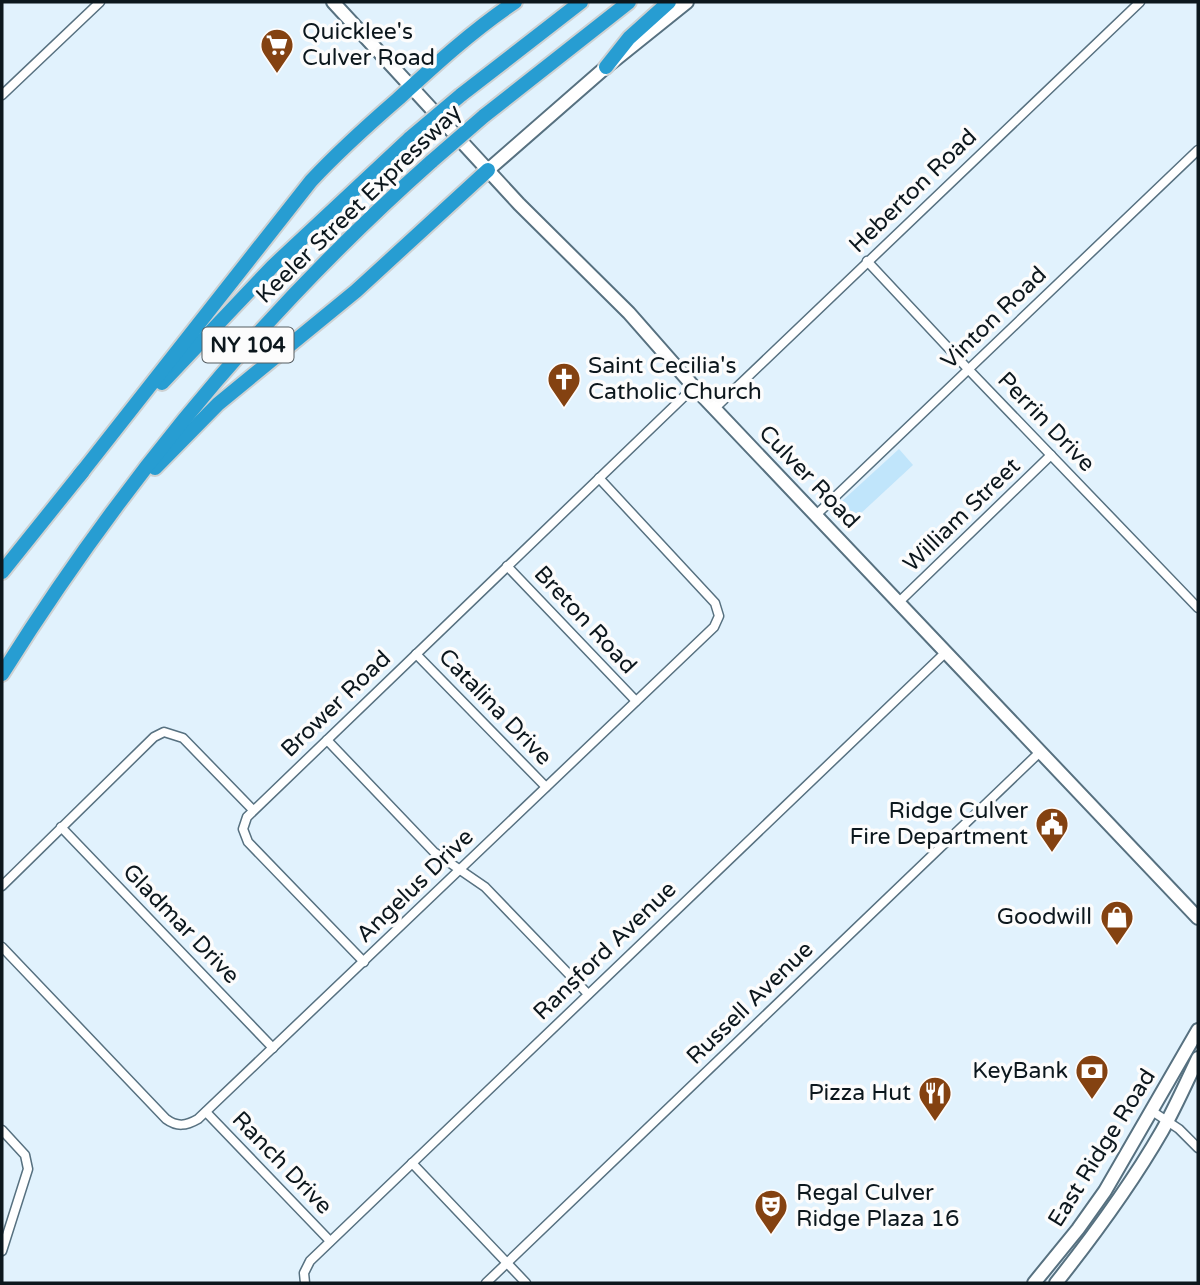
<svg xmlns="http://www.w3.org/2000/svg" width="1200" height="1285" font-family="'Varela Round',sans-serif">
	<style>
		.green { fill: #c0e5fb }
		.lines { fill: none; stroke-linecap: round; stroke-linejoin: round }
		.street-casing { stroke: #577180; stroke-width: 11 }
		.secondary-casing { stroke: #577180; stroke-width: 16 }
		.highway-casing { stroke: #ced1d2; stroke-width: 18 }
		.street { stroke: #fff; stroke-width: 8 }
		.secondary { stroke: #fff; stroke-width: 12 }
		.highway { stroke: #279dd2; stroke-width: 14 }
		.highway-bridge-casing { stroke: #ced1d2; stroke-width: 18; stroke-linecap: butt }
		.highway-bridge { stroke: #279dd2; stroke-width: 14 }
		.labels { text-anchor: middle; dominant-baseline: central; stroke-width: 7; stroke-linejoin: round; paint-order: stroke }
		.shield { fill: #fcfcfc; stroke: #545c60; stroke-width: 2 }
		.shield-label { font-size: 21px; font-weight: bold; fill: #0c171d }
		.poi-label { font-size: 23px; fill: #0c171d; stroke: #fcfcfc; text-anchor: end }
		.street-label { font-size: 23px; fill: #0c171d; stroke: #fcfcfc }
	</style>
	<rect width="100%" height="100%" fill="#e1f2fd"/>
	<polygon class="green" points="899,449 913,465 845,528 830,512"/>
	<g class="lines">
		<defs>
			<g id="street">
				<polyline points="2,95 100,2"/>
				<polyline points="867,261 968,369 1198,608"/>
				<polyline points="714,409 1140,2"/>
				<polyline points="816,515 1198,150"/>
				<polyline points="507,566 636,701"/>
				<polyline points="899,602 1051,455"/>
				<polyline points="416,654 546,787"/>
				<polyline points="327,740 434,852 485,887 588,994"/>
				<polyline points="61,827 273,1048"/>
				<polyline points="2,886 154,737 164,732 183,738 253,810"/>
				<path d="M 2,947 L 166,1119 C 177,1127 186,1126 198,1119 L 714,627 L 719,616 L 715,603 L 599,478"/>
				<polyline points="364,962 248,842 243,829 247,817 694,387"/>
				<polyline points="1152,1111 1179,1129 1198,1148"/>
				<polyline points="206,1112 330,1241"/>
				<polyline points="2,1130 25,1155 28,1169 2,1251"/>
				<polyline points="412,1163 526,1283"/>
				<polyline points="305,1283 304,1273 310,1261 946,652"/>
				<polyline points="486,1283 1041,751"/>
			</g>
			<g id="secondary">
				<polyline points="333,2 519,204 629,313 694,387 1198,918"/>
				<polyline points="488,170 606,67 687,2"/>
				<polyline points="1034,1283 1078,1229 1105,1191 1198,1030"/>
				<path d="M 1056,1283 C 1094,1235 1131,1185 1162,1131 C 1175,1108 1186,1083 1198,1058"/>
			</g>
			<g id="highway">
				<polyline points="606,67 629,38 669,2"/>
				<polyline points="461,95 581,2"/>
				<polyline points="484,116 629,2"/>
				<polyline points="162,383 273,266 410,138"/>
				<polyline points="155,468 218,404 356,291 488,170"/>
				<path d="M 79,476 L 311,181 C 338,152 368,125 398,99 C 435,65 473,30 515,2"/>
				<polyline points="2,572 83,471"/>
				<path d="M 2,674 C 121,484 264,310 432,161"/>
			</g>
		</defs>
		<use href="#street" class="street-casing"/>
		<use href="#secondary" class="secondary-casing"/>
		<use href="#highway" class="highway-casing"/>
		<use href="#street" class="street"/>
		<use href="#secondary" class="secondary"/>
		<use href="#highway" class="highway"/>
		<defs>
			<g id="highway-bridge">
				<polyline points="410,138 461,95"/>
				<polyline points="432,161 484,116"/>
			</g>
		</defs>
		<use href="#highway-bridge" class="highway-bridge-casing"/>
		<use href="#highway-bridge" class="highway-bridge"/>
	</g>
	<defs>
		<symbol id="supermarket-pin" viewBox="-11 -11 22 30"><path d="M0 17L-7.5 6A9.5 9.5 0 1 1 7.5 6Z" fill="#844211" stroke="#fcfcfc"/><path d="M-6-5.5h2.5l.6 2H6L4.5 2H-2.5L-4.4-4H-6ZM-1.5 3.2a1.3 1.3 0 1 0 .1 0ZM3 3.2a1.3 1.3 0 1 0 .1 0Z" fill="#fff"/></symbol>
		<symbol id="church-pin" viewBox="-11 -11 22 30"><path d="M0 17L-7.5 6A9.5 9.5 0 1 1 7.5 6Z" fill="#844211" stroke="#fcfcfc"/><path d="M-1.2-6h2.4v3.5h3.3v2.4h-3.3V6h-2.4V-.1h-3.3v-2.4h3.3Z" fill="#fff"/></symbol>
		<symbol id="civic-pin" viewBox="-11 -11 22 30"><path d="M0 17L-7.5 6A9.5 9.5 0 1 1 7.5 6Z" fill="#844211" stroke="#fcfcfc"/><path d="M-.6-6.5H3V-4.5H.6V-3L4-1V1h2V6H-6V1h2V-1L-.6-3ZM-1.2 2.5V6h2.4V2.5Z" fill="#fff"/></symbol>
		<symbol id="shop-pin" viewBox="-11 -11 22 30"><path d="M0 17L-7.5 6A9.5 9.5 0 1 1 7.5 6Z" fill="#844211" stroke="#fcfcfc"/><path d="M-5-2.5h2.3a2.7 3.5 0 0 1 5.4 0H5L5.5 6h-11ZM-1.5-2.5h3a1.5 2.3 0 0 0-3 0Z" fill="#fff"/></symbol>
		<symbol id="bank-pin" viewBox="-11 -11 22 30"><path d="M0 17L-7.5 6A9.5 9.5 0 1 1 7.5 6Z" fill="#844211" stroke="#fcfcfc"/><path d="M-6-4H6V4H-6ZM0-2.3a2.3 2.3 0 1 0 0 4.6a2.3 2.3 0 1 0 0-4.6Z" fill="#fff"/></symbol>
		<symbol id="restaurant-pin" viewBox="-11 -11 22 30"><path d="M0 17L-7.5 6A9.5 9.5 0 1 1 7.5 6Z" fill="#844211" stroke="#fcfcfc"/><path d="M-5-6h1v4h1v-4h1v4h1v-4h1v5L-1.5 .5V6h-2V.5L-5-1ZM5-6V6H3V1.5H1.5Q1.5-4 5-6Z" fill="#fff"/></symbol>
		<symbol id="theatre-pin" viewBox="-11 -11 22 30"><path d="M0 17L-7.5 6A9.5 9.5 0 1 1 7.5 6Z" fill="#844211" stroke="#fcfcfc"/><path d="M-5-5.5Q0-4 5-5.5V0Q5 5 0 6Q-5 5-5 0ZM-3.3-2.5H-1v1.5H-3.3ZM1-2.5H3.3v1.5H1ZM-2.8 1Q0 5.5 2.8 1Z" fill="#fff"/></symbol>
	</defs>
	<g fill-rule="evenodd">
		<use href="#supermarket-pin" x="258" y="26" width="38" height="52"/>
		<use href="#church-pin" x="545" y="360" width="38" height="52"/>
		<use href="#civic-pin" x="1033" y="805" width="38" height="52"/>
		<use href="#shop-pin" x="1098" y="898" width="38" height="52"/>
		<use href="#bank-pin" x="1073" y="1052" width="38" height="52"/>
		<use href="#restaurant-pin" x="916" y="1074" width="38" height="52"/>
		<use href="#theatre-pin" x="752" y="1187" width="38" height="52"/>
	</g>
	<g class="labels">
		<rect class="shield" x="202.5" y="327.5" width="91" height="35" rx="5"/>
		<g class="shield-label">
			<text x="248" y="345">NY 104</text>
		</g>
		<g class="poi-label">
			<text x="302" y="32" text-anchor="start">Quicklee's<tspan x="302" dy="26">Culver Road</tspan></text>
			<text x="588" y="366" text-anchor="start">Saint Cecilia's<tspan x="588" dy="26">Catholic Church</tspan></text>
			<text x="1028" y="811">Ridge Culver<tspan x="1028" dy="26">Fire Department</tspan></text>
			<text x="1092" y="917">Goodwill</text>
			<text x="1068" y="1071">KeyBank</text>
			<text x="911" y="1093">Pizza Hut</text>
			<text x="796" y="1193" text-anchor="start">Regal Culver<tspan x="796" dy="26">Ridge Plaza 16</tspan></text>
		</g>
		<g class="street-label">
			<text transform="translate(913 191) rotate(-44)">Heberton Road</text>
			<text transform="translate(359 204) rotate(-44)">Keeler Street Expressway</text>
			<text transform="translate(994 318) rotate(-44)">Vinton Road</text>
			<text transform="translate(1046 422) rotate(46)">Perrin Drive</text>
			<text transform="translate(809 477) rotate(46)">Culver Road</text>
			<text transform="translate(962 515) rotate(-44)">William Street</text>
			<text transform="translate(585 620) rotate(47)">Breton Road</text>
			<text transform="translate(336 704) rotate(-44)">Brower Road</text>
			<text transform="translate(495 707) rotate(46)">Catalina Drive</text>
			<text transform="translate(415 886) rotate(-44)">Angelus Drive</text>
			<text transform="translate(181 924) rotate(46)">Gladmar Drive</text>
			<text transform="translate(605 951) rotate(-44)">Ransford Avenue</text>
			<text transform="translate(750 1003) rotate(-44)">Russell Avenue</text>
			<text transform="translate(1102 1148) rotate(-58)">East Ridge Road</text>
			<text transform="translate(282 1163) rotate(46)">Ranch Drive</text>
		</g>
	</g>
	<rect width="1200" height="1285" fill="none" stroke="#0c171d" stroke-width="7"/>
</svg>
